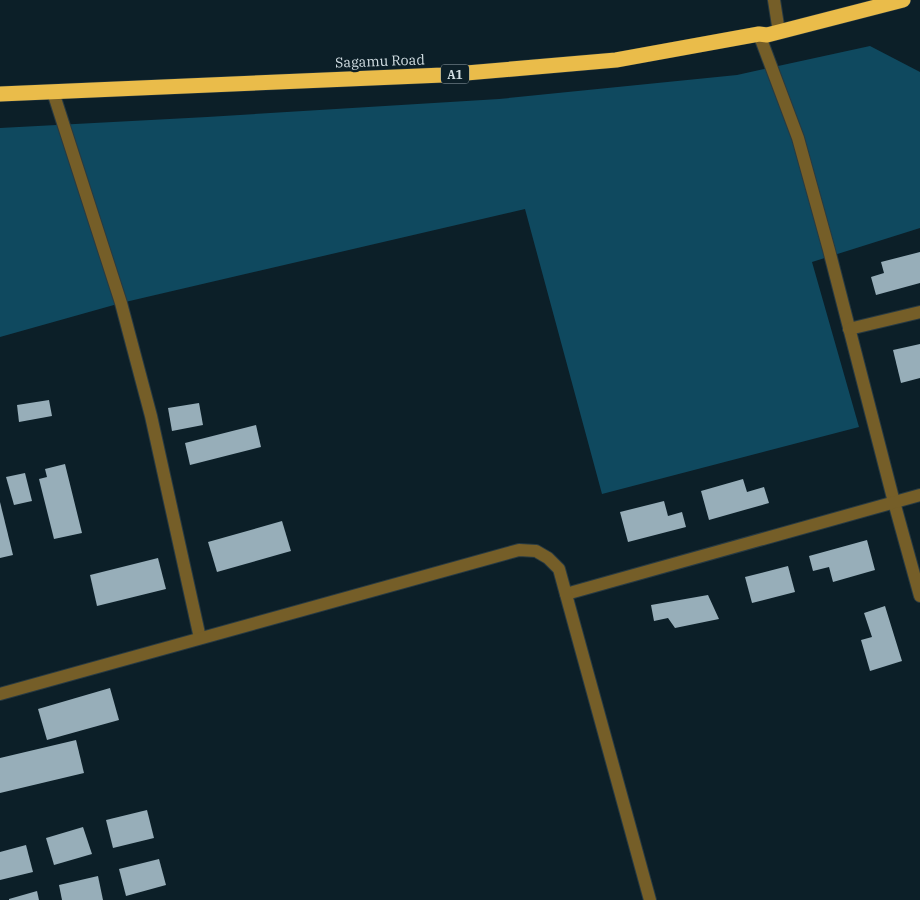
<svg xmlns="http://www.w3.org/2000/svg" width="920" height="900" font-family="'IBM Plex Serif',serif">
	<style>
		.green { fill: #0f495f }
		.building { fill: #97aeb9 }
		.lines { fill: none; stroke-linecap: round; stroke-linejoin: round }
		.street-casing { stroke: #283a42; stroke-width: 14 }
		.highway-casing { stroke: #283a42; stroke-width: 16 }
		.street { stroke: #755e28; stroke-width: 12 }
		.highway { stroke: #eabc4a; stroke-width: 15 }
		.labels { text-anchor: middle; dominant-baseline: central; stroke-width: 5; stroke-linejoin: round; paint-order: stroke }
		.shield { fill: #0c1f28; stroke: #97a5ac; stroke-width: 1 }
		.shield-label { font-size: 12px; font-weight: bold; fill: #d3dfe4 }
		.street-label { font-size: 14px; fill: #d3dfe4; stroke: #0c1f28 }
	</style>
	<rect width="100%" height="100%" fill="#0c1f28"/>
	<polygon class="green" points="870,46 920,72 920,228 812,262 859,427 602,494 525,209 121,303 0,337 0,128 207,117 499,99 737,75"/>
	<g class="building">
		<polygon points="920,252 920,283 876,295 871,277 884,273 881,262"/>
		<polygon points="920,344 920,378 901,383 893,350"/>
		<polygon points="49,400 52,416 19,422 17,405"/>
		<polygon points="199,403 203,425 172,431 168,408"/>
		<polygon points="256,425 261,447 190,465 185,443"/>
		<polygon points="65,464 82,533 54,539 39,479 47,477 45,469"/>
		<polygon points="25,473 32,501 14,505 6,477"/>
		<polygon points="743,479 747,492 764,487 769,503 709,520 701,491"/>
		<polygon points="664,501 668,516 682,512 686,527 628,542 620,512"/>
		<polygon points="0,502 13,555 0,558"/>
		<polygon points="282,521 291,551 217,572 208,542"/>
		<polygon points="867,540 875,570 833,582 829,567 813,571 809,556"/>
		<polygon points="158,558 166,589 97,606 90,575"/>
		<polygon points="788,566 795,592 752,603 745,577"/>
		<polygon points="708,595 719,619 675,628 668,618 654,621 651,605"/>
		<polygon points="885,606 902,661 870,671 861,640 872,637 864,613"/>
		<polygon points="110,688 119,720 47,740 38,709"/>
		<polygon points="76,740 84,773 0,793 0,758"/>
		<polygon points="147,810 154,838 113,848 106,820"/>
		<polygon points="83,827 92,854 54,865 46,838"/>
		<polygon points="26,845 33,872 0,880 0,852"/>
		<polygon points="159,859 166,885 126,896 119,869"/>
		<polygon points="98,876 103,900 62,900 59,885"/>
		<polygon points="37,891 39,900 9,900 9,899"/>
	</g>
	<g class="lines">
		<defs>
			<g id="street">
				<polyline points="774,0 779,32"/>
				<polyline points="759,34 798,138 829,250 894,502 920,596"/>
				<polyline points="53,92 121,303 151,416 200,638"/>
				<polyline points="849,329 920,312"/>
				<polyline points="566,594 920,495"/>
				<polyline points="0,694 519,550 536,551 548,558 559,569 650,900"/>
			</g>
			<polyline id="highway" points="0,94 443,75 616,60 759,34 767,35 903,0"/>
		</defs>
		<use href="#street" class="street-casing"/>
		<use href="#highway" class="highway-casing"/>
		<use href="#street" class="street"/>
		<use href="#highway" class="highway"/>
	</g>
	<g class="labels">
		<rect class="shield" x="441" y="64.5" width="28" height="19" rx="4"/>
		<g class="shield-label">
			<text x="455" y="74">A1</text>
		</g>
		<g class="street-label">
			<text transform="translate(380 61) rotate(-2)">Sagamu Road</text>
		</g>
	</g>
</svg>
